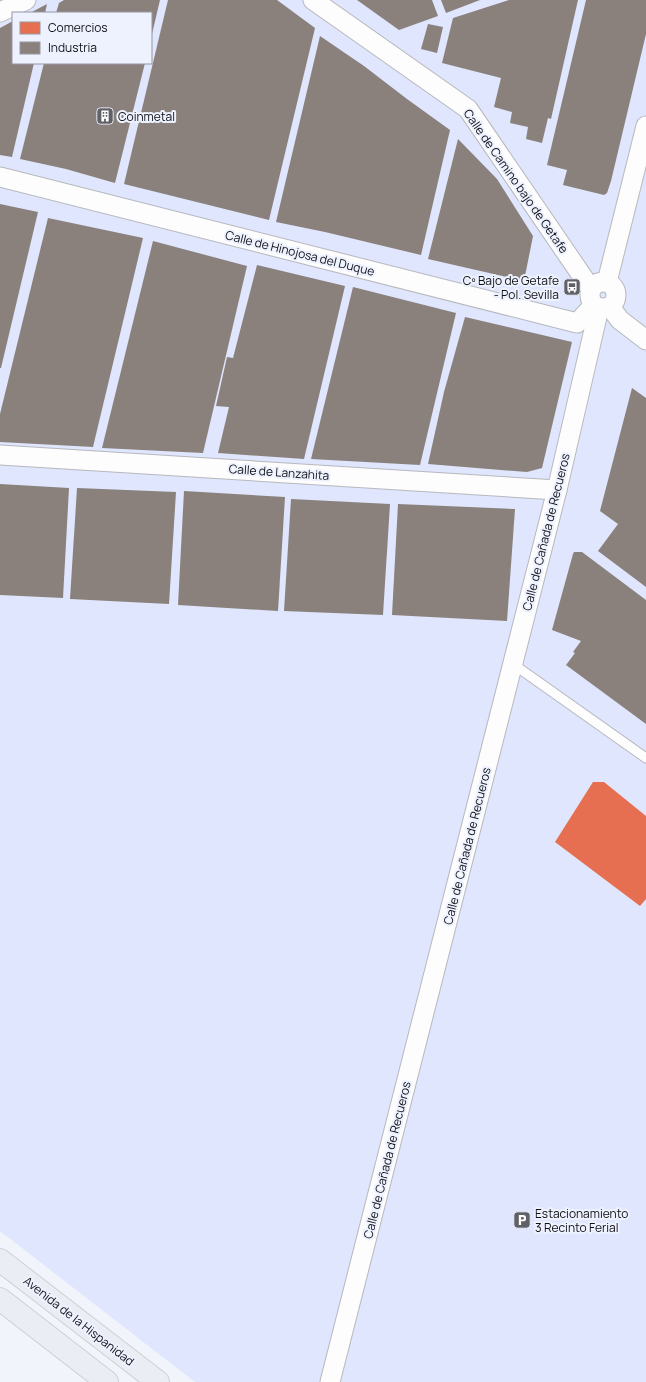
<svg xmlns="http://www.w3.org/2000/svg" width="646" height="1382" font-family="Manrope,sans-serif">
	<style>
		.green { fill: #dfe6fd; fill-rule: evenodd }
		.shops { fill: #e76f51 }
		.industry { fill: #8a817c }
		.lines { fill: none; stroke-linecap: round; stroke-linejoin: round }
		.service-casing { stroke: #b7b8bd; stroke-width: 11 }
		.minor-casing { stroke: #b7b8bd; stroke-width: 21 }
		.primary-casing { stroke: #cfd0d3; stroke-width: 24 }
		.service { stroke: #fdfdfe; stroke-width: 9 }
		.minor { stroke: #fdfdfe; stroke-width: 19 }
		.primary { stroke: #eaedf4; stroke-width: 22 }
		.labels { text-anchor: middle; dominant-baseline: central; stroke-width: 4; stroke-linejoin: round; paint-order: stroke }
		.poi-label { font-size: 12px; fill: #111216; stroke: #eef2ff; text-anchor: start }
		.street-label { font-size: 12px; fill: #111216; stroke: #eef2ff }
	</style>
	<rect width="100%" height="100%" fill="#f2f4fb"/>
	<path class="green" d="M 0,0 L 646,0 L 646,1382 L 195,1382 L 0,1231 ZM 13,13 L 151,13 L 151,63 L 13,63 Z"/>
	<polygon class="shops" points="593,782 604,782 646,816 646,899 640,906 555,842"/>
	<g class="industry">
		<polygon points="64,0 160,0 152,34 151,13 56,13 59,3"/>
		<polygon points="168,0 277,0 315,28 269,220 124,184"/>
		<polygon points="357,0 432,0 438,16 399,30"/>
		<polygon points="441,0 480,0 446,13"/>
		<polygon points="509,0 578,0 551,119 548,118 542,143 526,139 528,127 510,123 512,112 494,107 501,78 442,63 453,18"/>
		<polygon points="586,0 646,0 646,34 611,181 607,193 604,195 563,185 567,170 547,165"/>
		<polygon points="47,4 45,13 30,13"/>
		<polygon points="13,21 13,63 34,63 12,157 0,155 0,28"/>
		<polygon points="428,24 443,27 437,53 421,49"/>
		<polygon points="320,36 364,66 407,99 450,130 421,255 325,232 276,222"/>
		<polygon points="44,63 145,63 115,183 66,169 20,159"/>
		<polygon points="458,139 497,179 533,236 524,281 428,259"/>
		<polygon points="0,204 38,212 1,368 0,368"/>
		<polygon points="48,218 143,238 93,447 0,442 0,414"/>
		<polygon points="153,241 247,266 203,453 102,448"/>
		<polygon points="257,265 345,286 304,459 218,453 229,407 216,406 227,357 233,358"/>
		<polygon points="353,287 456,313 420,465 311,459"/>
		<polygon points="465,317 572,342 542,468 527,472 428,464 444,392"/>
		<polygon points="632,388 646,398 646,587 598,551 618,524 600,511"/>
		<polygon points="0,484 69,488 63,598 0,595"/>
		<polygon points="77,488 176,492 169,604 70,599"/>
		<polygon points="184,491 285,497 278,611 178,605"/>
		<polygon points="291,499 390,504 383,615 284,611"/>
		<polygon points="398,504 515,509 507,621 392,615"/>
		<polygon points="574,552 582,552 646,600 646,724 566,665 575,653 573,652 581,641 552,630 573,554"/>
	</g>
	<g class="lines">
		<defs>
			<polyline id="service" points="513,664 646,758"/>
			<g id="minor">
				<polyline points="313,0 468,109 591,289"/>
				<polyline points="0,12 26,0"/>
				<polyline points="0,177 577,323 594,305"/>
				<circle cx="603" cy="295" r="13"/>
				<polyline points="607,282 646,126"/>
				<polyline points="610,307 620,320 646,340"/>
				<polyline points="0,455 557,490"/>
				<polyline points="330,1382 557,490 599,308"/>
			</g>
			<g id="primary">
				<polyline points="0,1260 158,1382"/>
				<polyline points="0,1299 107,1382"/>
			</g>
		</defs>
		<use href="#service" class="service-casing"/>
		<use href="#minor" class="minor-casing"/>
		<use href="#primary" class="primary-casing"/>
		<use href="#service" class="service"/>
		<use href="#minor" class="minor"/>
		<use href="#primary" class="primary"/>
	</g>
	<defs>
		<symbol id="building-square" viewBox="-11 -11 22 22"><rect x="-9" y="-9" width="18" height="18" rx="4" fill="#606166" stroke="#eef2ff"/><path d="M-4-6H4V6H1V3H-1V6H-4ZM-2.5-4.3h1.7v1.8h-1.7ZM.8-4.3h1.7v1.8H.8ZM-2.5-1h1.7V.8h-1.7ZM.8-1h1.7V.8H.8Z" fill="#fff"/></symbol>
		<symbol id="bus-square" viewBox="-11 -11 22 22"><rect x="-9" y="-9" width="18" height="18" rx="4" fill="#606166" stroke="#eef2ff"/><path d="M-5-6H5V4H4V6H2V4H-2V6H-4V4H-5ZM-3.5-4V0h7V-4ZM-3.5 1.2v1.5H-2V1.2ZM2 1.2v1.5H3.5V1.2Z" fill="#fff"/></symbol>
		<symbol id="parking-square" viewBox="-11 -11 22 22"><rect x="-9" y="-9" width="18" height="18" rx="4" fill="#606166" stroke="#eef2ff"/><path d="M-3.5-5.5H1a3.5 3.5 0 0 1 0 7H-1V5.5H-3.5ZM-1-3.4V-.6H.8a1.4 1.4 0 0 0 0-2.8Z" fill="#fff"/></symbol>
	</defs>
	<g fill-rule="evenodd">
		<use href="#building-square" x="95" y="106" width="20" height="20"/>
		<use href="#bus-square" x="562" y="277" width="20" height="20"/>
		<use href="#parking-square" x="512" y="1210" width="20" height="20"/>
	</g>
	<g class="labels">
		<g class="poi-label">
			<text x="118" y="116">Coinmetal</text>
			<text x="559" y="280" text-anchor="end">Cº Bajo de Getafe<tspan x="559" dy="14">- Pol. Sevilla</tspan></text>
			<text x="535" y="1213">Estacionamiento<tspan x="535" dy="14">3 Recinto Ferial</tspan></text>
		</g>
		<g class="street-label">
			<text transform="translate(516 181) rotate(55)">Calle de Camino bajo de Getafe</text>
			<text transform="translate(300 253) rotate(14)">Calle de Hinojosa del Duque</text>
			<text transform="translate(279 472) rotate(4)">Calle de Lanzahita</text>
			<text transform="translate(546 532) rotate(-76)">Calle de Cañada de Recueros</text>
			<text transform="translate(467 846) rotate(-76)">Calle de Cañada de Recueros</text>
			<text transform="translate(387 1160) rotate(-76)">Calle de Cañada de Recueros</text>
			<text transform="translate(79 1321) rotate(38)">Avenida de la Hispanidad</text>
		</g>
	</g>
	<rect x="12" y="12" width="140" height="52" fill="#eef2ff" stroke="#9698a2"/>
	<rect x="20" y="22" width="20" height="12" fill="#e76f51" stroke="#9698a2"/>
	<text x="48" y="32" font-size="12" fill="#111216">Comercios</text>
	<rect x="20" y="42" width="20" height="12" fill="#8a817c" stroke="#9698a2"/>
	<text x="48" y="52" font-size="12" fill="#111216">Industria</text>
</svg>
